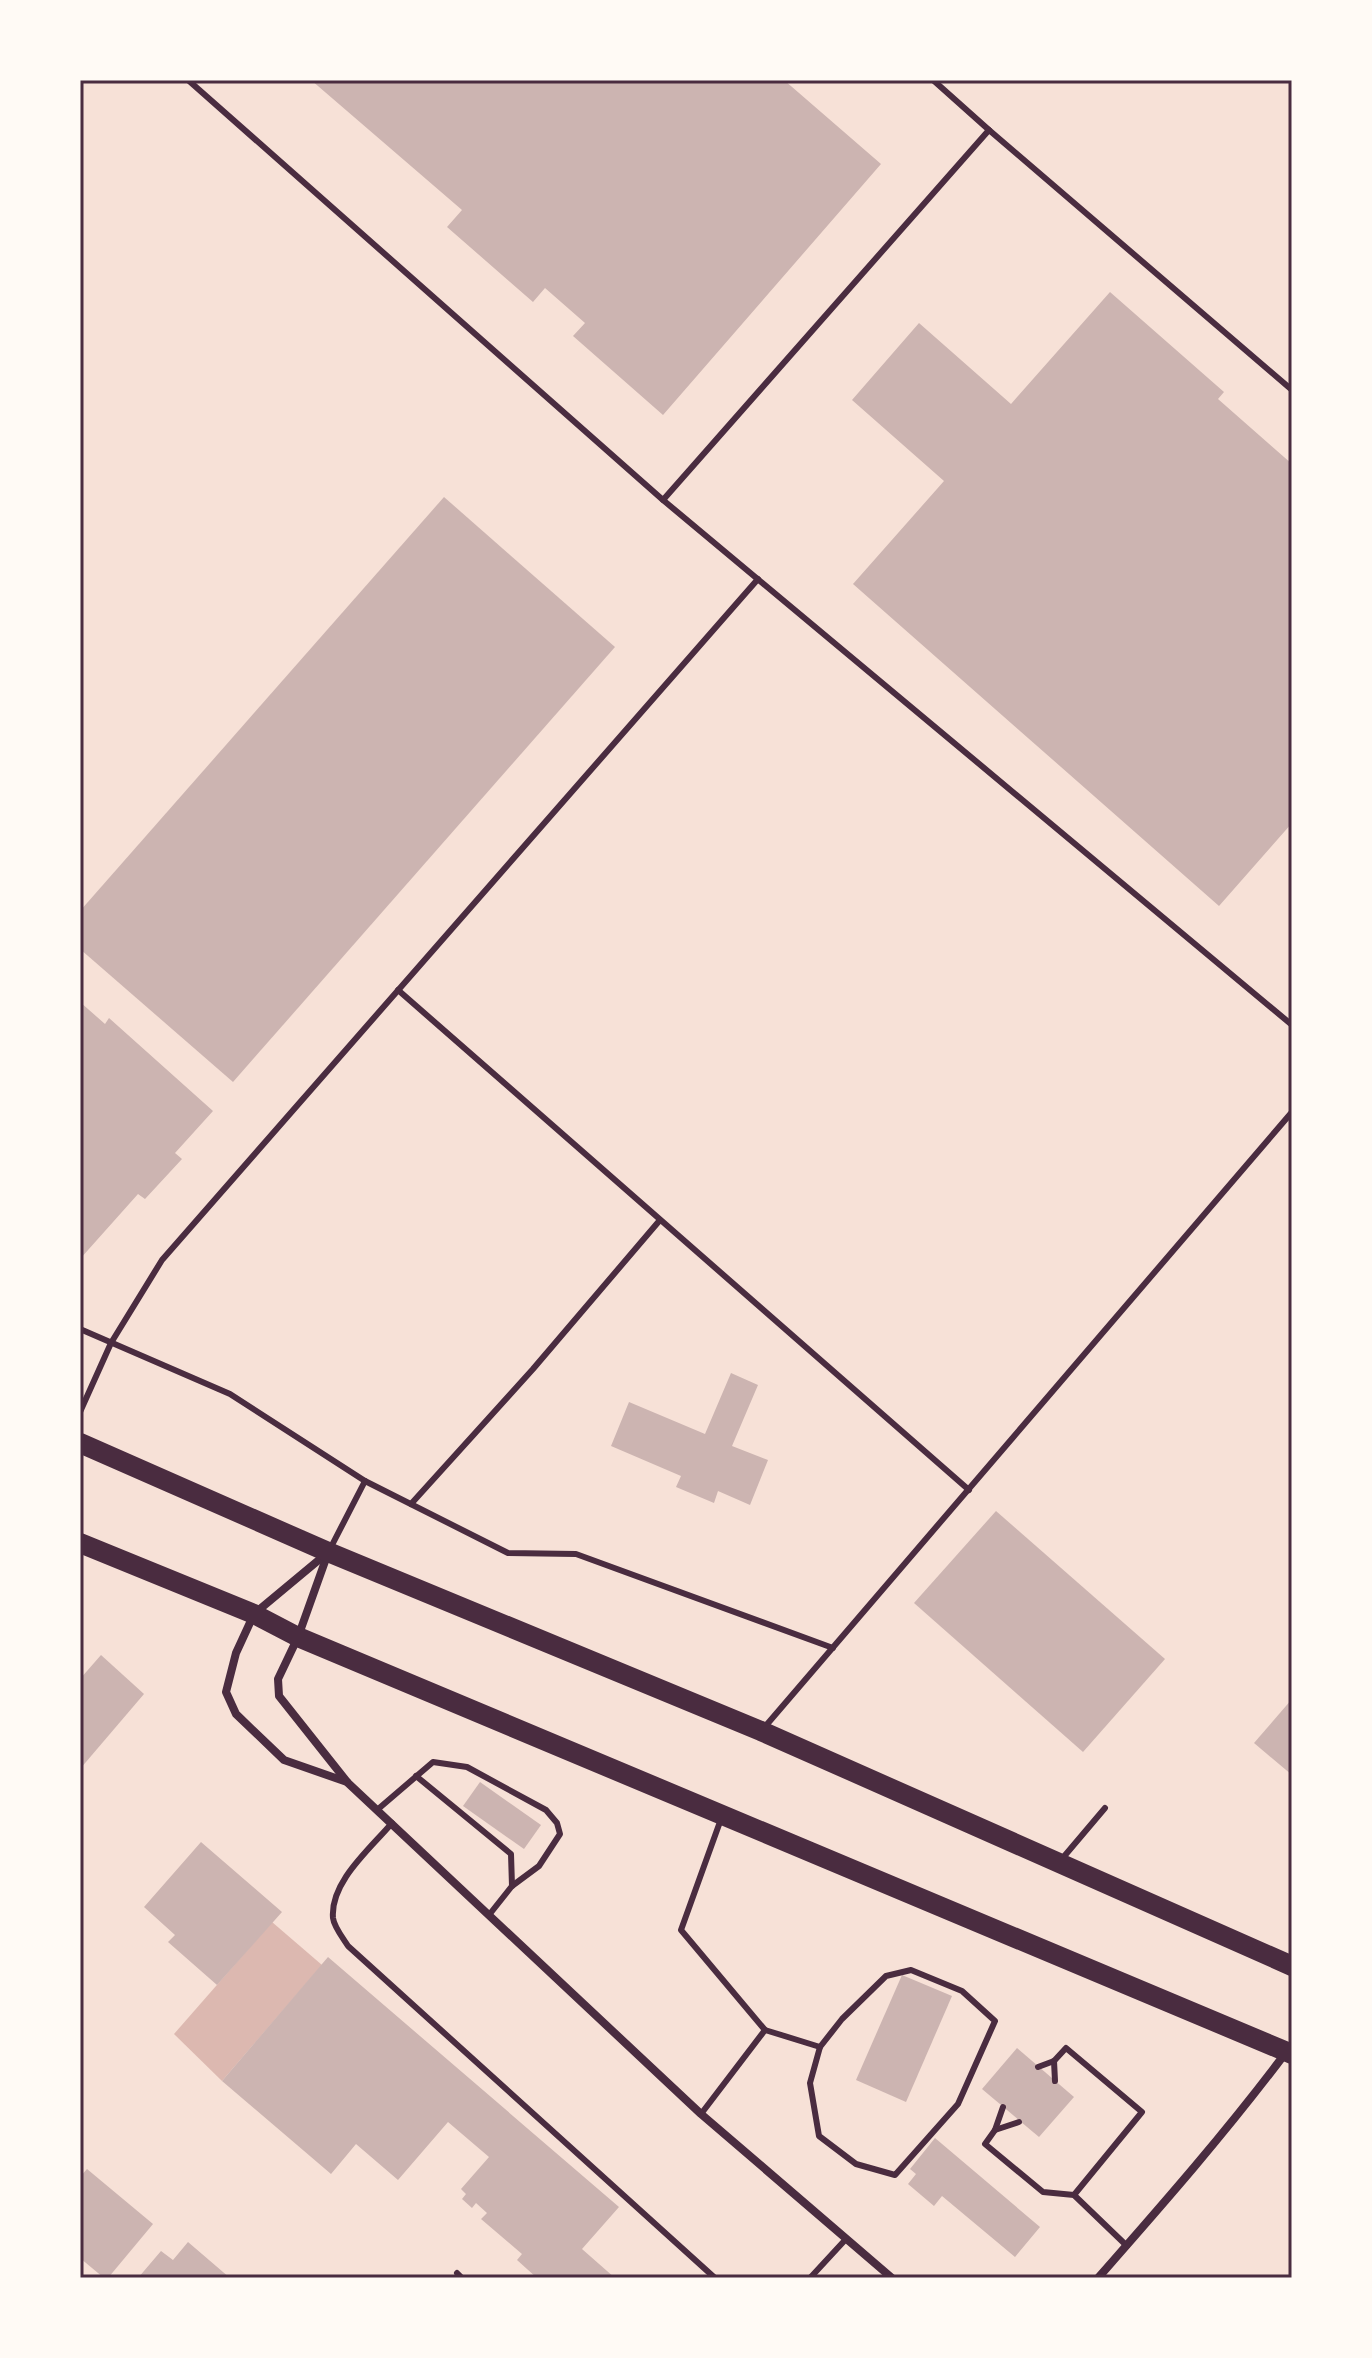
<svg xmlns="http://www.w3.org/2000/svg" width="1372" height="2358" font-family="Helvetica,sans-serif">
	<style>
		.water { fill: #dcb8b0 }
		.building { fill: #ccb4b1 }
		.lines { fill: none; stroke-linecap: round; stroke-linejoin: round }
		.service { stroke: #4a2c40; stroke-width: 6 }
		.minor { stroke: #4a2c40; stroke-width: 8 }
		.primary { stroke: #4a2c40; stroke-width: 20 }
		.neatline { fill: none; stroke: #4a2c40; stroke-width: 3 }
	</style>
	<rect width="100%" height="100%" fill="#f7e1d7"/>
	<polygon class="water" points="272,1922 322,1965 222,2081 174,2034"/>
	<g class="building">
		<polygon points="311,80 784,80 881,164 663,415 573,336 585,323 545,288 533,302 447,227 462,210"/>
		<polygon points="1110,292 1224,392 1218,399 1292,464 1292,823 1219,906 853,584 944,481 852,400 919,323 1011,404"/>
		<polygon points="444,497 615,647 233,1082 80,949 80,911"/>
		<polygon points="80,1002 105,1024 109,1018 213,1111 175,1153 182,1159 145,1199 138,1194 80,1259"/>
		<polygon points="731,1373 758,1385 732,1446 768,1460 750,1505 718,1491 714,1503 676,1487 681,1476 611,1446 629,1402 705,1434"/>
		<polygon points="996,1511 1165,1659 1083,1752 914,1603"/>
		<polygon points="101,1655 144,1694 80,1769 80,1679"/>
		<polygon points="1292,1699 1292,1775 1254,1743"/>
		<polygon points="480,1782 541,1825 524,1849 463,1806"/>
		<polygon points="201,1842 282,1912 217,1985 168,1942 175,1935 144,1907"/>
		<polygon points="328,1957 619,2207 582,2249 615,2278 537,2278 517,2260 522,2254 481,2219 487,2213 476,2203 472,2208 462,2199 466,2194 461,2189 489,2157 448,2122 398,2180 356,2144 331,2174 222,2081"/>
		<polygon points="902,1975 952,1996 906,2102 856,2080"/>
		<polygon points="1017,2048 1074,2097 1039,2137 982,2089"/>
		<polygon points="935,2138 1040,2227 1015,2257 942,2196 934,2206 908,2184 916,2174 910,2169"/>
		<polygon points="87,2169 153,2224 108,2278 104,2278 80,2258 80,2177"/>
		<polygon points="188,2242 230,2278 138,2278 161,2251 173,2260"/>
	</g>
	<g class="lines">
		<g class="service">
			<polyline points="188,80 663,500 1292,1025"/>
			<polyline points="933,80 989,130"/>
			<polyline points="663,500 989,130 1292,390"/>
			<polyline points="398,990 969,1490"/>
			<polyline points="80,1329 230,1394 365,1481 508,1553 576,1554 833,1648"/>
			<polyline points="80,1412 111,1343 162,1260 758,579"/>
			<polyline points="411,1504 533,1369 660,1220"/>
			<polyline points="330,1549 365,1481"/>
			<polyline points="763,1729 1292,1112"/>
			<polyline points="416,1776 511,1854 512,1886"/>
			<polyline points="377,1810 433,1762 467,1767 546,1810 557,1823 560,1834 539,1866 512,1886 489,1915"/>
			<path d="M 392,1823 C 370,1849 330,1882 333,1918 C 334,1927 343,1938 348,1946 L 715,2278"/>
			<polyline points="1061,1860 1105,1808"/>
			<polygon points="911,1970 962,1991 995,2021 958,2104 895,2175 856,2164 819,2136 810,2083 820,2047 842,2019 886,1976"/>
			<polyline points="765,2030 820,2047"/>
			<polyline points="1054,2061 1055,2081"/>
			<polyline points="1038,2067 1054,2061 1066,2048 1142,2112 1074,2195"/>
			<polyline points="1003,2107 995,2130 985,2144 1043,2192 1074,2195 1127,2246"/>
			<polyline points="701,2114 765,2030 681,1930 721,1819"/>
			<polyline points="995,2130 1019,2122"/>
			<polyline points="457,2273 462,2278"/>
			<polyline points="810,2278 846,2239"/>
		</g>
		<g class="minor">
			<polyline points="328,1553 298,1637 278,1679 279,1696 348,1783 701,2114 892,2278"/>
			<polyline points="326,1554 254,1614 236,1653 226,1692 236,1714 284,1760 347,1782"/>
			<path d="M 1098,2278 C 1163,2204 1228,2130 1287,2051"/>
		</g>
		<g class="primary">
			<polyline points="80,1443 328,1552 761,1731 1292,1966"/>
			<polyline points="80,1543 254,1614 298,1637 1292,2054"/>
		</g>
	</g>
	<rect width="1372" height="2358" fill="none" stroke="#fffaf5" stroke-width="164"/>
	<rect x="82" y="82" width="1208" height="2194" class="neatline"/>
</svg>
